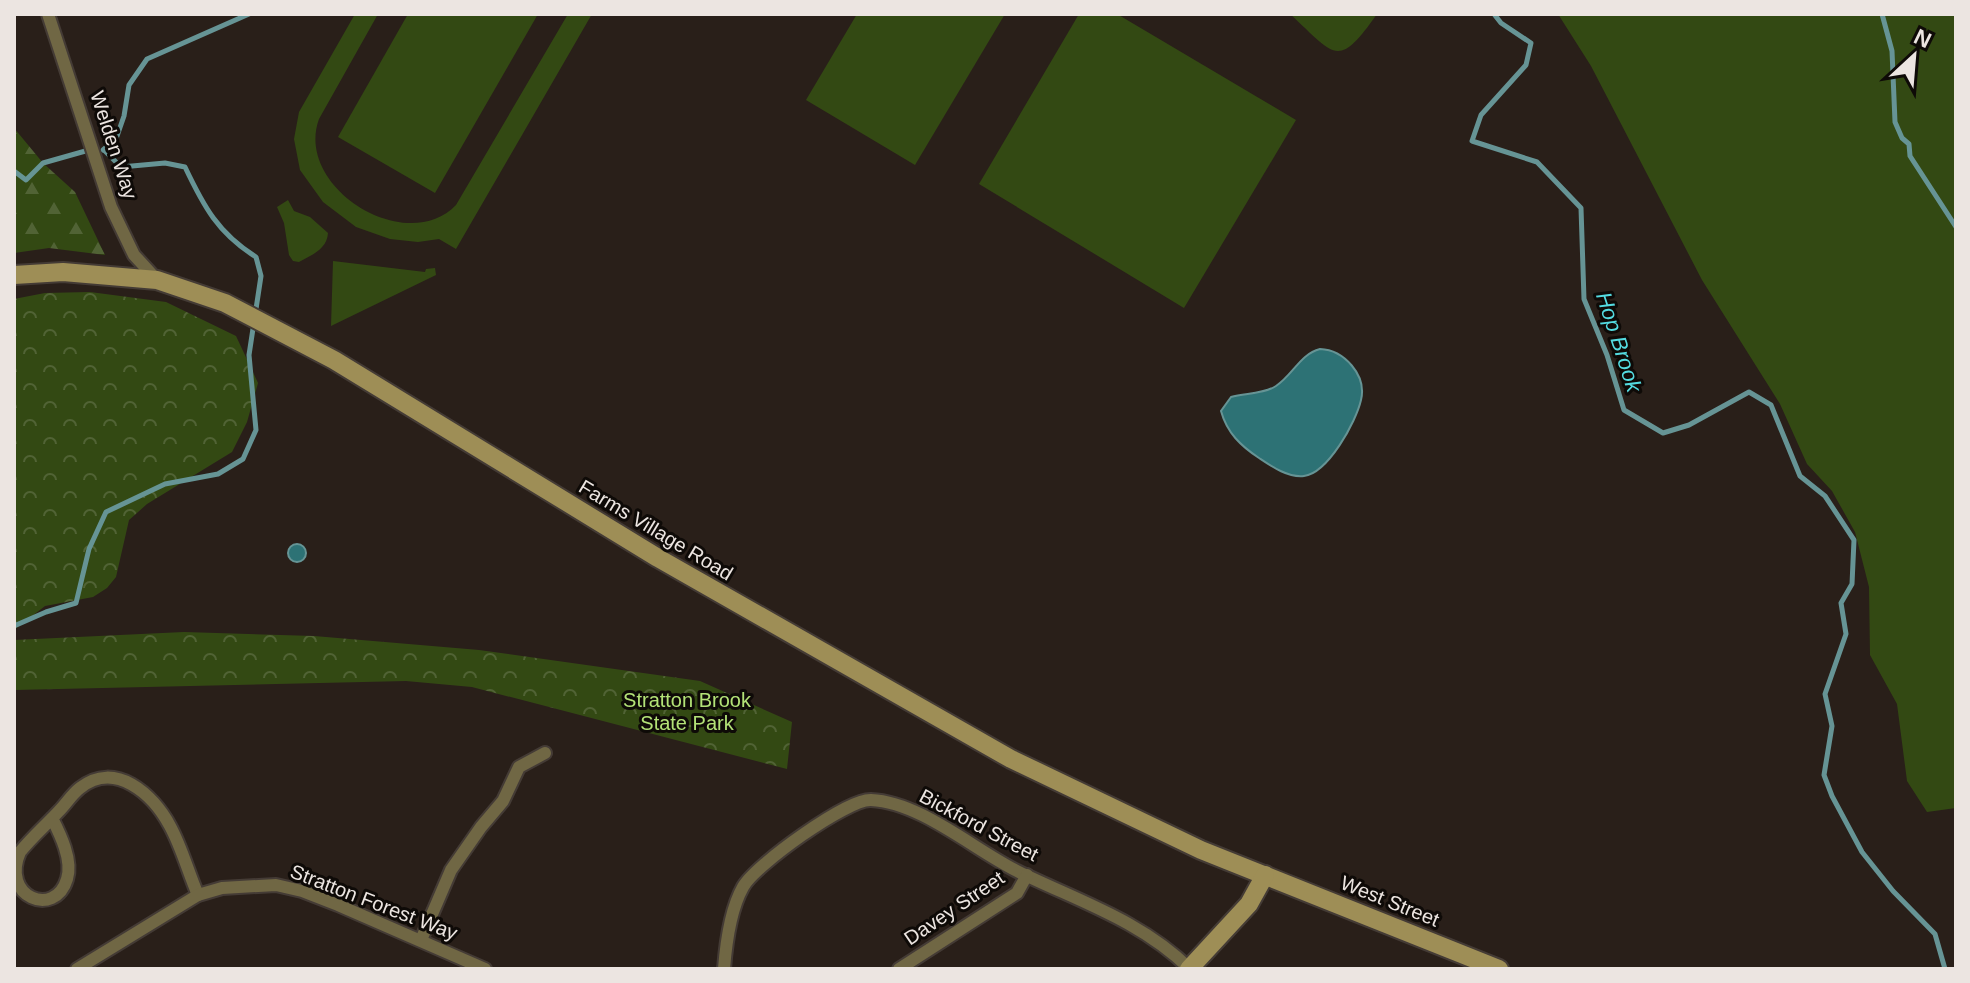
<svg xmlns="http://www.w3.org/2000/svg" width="1970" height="983" font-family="Arial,sans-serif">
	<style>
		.green { fill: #334913 }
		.forest { fill: url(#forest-firs) }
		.park { fill: url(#park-crowns) }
		.water { fill: #2d7275; stroke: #669495; stroke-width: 2 }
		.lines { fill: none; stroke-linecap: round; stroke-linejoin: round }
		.stream { stroke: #669495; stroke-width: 5 }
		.street-casing { stroke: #443b35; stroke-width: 16 }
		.secondary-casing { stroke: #443b35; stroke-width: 22 }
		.street { stroke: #706744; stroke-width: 12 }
		.secondary { stroke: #9e8e56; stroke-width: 18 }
		.labels { text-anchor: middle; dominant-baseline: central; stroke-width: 6; stroke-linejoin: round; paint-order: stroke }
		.street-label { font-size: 20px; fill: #ece5e1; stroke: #0e0a07 }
		.park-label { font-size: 20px; fill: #b3e277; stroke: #0e0a07 }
		.water-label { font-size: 22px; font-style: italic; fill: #54dbe1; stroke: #0e0a07 }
	</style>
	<defs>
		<pattern id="forest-firs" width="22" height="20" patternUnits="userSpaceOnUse" patternTransform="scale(2)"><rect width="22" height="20" fill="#334913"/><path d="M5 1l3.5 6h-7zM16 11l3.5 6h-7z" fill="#516335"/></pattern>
		<pattern id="park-crowns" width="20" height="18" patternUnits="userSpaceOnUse" patternTransform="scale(2)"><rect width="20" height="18" fill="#334913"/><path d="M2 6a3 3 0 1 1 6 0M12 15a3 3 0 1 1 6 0" fill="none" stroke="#516335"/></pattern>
	</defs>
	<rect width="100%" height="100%" fill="#291f19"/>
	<g class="green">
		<path d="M 355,14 L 378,14 L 319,119 C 294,187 406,257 456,205 L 568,14 L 592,14 L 456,249 L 439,239 L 418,242 L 390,239 L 356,227 L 323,202 L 300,170 L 294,139 L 299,112 Z"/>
		<polygon points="408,14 538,14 435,193 338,137"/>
		<polygon points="857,14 1005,14 915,165 806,100"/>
		<polygon points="1079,14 1117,14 1296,120 1184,308 979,184"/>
		<path d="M 1290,14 L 1377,14 C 1337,71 1335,55 1290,14 Z"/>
		<polygon points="1558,14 1956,14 1956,808 1927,812 1907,781 1897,704 1870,655 1869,587 1855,532 1832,491 1807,464 1780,404 1702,280 1591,66"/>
		<path d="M 288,200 L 294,211 L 310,217 L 328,233 C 327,249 312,255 299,262 L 293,261 L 289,255 L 284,223 L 277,207 Z"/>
		<polygon points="333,261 425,272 426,269 435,268 436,275 331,326"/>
	</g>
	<polygon class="forest" points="14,128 43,163 75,192 105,255 49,248 14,253"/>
	<g class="park">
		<polygon points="90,292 166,302 236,336 258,383 247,422 232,452 147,504 129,520 116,577 107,588 93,597 45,606 14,630 14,299 45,293"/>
		<polygon points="184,632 314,636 479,650 700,681 792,722 787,769 472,687 406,681 14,690 14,640"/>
	</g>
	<g class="water">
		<path d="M 1320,349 C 1344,350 1367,375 1361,400 C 1356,422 1328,473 1304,476 C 1288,478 1271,466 1259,458 C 1241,446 1227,433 1221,411 L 1231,397 C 1245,393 1264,394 1276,386 C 1293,375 1300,354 1320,349 Z"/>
		<circle cx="297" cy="553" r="9"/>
	</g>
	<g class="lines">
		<g class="stream">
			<polyline points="1494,14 1501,23 1531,43 1526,65 1481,115 1472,141 1537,162 1581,208 1584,299 1607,355 1624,410 1663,433 1689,425 1749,392 1771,405 1800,476 1825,496 1854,540 1852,584 1841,603 1846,634 1825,694 1832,726 1824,775 1832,796 1862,852 1893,891 1935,934 1945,969"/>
			<polyline points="1882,14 1892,51 1895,122 1902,138 1909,144 1910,156 1956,227"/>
			<polyline points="103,150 116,139 124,116 129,85 147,59 249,14"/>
			<polyline points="14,171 26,180 43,163 89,150"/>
			<path d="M 14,626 L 46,612 L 76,603 L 89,549 L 106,512 L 165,484 L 218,474 L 243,459 L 256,430 L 249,355 L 261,276 L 256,257 C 218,233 204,207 185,167 L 165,163 L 121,167 L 104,150"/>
		</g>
		<defs>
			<g id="street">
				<polyline points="48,14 111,207 134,255 157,280"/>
				<path d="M 52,818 C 60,834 73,860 67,879 C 55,919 0,897 20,852 C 32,837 46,825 59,811 C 66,804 72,794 80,788 C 115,760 153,794 170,826 C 182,848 188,872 198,895"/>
				<polyline points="421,940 451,870 481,827 503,801 519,767 545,753"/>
				<polyline points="77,969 198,895 222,888 276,885 302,891 338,905 485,969"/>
				<path d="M 724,969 C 726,943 730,910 743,887 C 755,865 847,799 871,800 C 920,802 973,849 1017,871 C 1078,901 1140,920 1190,969"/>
				<polyline points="899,969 1017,893 1027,875"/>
			</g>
			<g id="secondary">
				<polyline points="14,275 63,272 157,280 225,303 334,360 658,558 1011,759 1201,850 1499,969"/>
				<polyline points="1189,969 1249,904 1265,875"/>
			</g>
		</defs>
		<use href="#street" class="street-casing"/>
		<use href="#secondary" class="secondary-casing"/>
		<use href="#street" class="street"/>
		<use href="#secondary" class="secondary"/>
	</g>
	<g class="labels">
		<g class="street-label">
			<text transform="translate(114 145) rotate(72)">Welden Way</text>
			<text transform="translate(656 530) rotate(31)">Farms Village Road</text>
			<text transform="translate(979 825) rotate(28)">Bickford Street</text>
			<text transform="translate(1390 901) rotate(22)">West Street</text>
			<text transform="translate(374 902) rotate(21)">Stratton Forest Way</text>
			<text transform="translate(954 908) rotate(-34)">Davey Street</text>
		</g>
		<g class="park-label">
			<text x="687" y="700">Stratton Brook<tspan x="687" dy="23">State Park</tspan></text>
		</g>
		<g class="water-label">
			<text transform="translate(1619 342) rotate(72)">Hop Brook</text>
		</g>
	</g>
	<rect width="1970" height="983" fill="none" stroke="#ece5e1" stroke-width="32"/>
	<g transform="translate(1914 56) rotate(26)" stroke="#0e0a07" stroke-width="6" paint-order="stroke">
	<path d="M0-6L14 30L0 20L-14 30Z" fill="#ece5e1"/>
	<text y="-12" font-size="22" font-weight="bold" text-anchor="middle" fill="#ece5e1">N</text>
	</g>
</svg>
